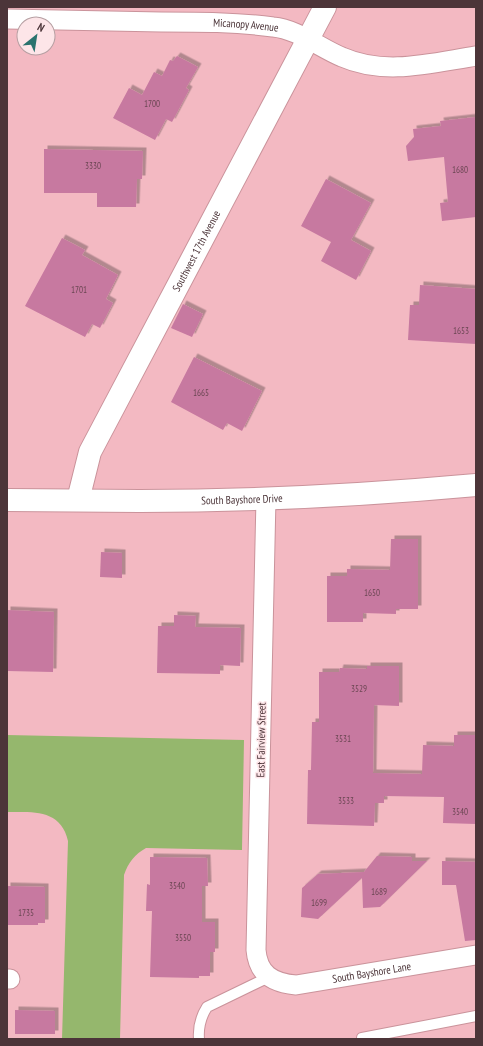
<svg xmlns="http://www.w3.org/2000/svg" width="483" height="1046" font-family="'PT Sans Narrow',sans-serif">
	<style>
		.water { fill: #95b76d }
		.building { fill: #c779a0; filter: url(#shadow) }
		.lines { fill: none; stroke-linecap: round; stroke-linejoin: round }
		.service-casing { stroke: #ca939b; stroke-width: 12 }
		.minor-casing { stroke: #ca939b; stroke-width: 21 }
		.secondary-casing { stroke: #ca939b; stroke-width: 24 }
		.service { stroke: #fff; stroke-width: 10 }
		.minor { stroke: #fff; stroke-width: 19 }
		.secondary { stroke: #fff; stroke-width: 22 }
		.labels { text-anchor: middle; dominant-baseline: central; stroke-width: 3; stroke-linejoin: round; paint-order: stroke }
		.number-label { font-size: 9px; fill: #6b4653 }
		.street-label { font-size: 11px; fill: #4c3539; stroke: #fde5e8 }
	</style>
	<defs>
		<filter id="shadow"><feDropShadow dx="3.5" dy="-3.5" stdDeviation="0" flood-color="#0004"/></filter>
	</defs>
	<rect width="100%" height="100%" fill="#f3b9c2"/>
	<path class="water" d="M 7,735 L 244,740 L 242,850 L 146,848 C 135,854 128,863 124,875 L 120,1039 L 62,1039 L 68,841 C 61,809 33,812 7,812 Z"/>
	<g class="building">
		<polygon points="177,56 198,67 186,88 189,90 172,122 166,119 155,140 113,118 129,88 142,95 154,72 162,76 170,60 173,61"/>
		<polygon points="476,117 476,217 442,221 440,203 448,202 444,157 408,161 406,146 414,137 413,129 441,126 440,121"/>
		<polygon points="44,149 143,151 142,179 137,179 136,207 97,207 97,193 44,193"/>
		<polygon points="326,179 371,203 351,240 371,251 356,280 321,261 331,242 301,226"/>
		<polygon points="62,238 85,250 82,255 118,275 106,299 113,303 100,328 92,324 85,337 25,306"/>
		<polygon points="420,285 476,289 476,344 408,340 410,305 419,305"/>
		<polygon points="183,304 203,314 192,337 171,328"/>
		<polygon points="194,357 262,391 242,431 227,423 223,430 171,402"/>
		<polygon points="391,539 418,539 418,609 396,609 396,614 363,613 363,622 327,622 327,576 347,576 347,569 390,570"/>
		<polygon points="101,552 122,553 122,578 100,577"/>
		<polygon points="7,610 54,612 53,672 7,671"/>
		<polygon points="174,615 196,616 195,627 241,628 240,666 220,665 220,674 157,673 158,626 174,626"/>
		<polygon points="367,666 399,666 399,706 374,705 373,773 422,774 423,745 454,746 454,735 476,735 476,824 443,823 444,797 384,796 384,803 375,803 374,826 307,824 308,770 311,770 312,722 319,722 319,672 339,672 340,668 367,669"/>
		<polygon points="377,856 412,857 412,861 427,861 380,907 363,908 362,878 318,919 301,917 302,888 318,874 364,872"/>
		<polygon points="150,857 207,858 208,886 202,886 202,922 215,922 215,952 210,952 210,976 199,976 199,978 150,977 152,911 146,911 147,884 150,885"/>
		<polygon points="442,861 476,862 476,940 465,941 456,885 442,885"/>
		<polygon points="7,886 45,887 45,923 38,923 38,925 7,925"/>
		<polygon points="15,1010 55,1011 55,1034 15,1034"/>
	</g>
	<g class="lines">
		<defs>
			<g id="service">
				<path d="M 199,1039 C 198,1027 200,1018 207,1007 L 269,977"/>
				<polyline points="362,1039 362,1038 476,1016"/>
			</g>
			<g id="minor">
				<path id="s1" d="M 7,19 C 58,20 110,21 161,22 C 199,22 236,22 273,27 C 297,29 320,48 342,57 C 385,76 431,63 476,56"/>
				<path id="s2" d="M 266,498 L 256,950 C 258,974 272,983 296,985 L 476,955"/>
				<polyline points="7,979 10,979"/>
			</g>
			<g id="secondary">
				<path id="s3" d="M 7,500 C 51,500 96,501 140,501 C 252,501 365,495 476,485"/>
				<path id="s4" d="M 78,500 L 90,452 L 325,7"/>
			</g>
		</defs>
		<use href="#service" class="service-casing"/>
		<use href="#minor" class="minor-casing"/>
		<use href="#secondary" class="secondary-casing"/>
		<use href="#service" class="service"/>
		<use href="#minor" class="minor"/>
		<use href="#secondary" class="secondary"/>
	</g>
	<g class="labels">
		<g class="number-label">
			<text x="152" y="103">1700</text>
			<text x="93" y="165">3330</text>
			<text x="460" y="169">1680</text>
			<text x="79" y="289">1701</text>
			<text x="461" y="330">1653</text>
			<text x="201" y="392">1665</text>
			<text x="372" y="592">1650</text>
			<text x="359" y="688">3529</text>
			<text x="343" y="738">3531</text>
			<text x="346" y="800">3533</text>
			<text x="460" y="811">3540</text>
			<text x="177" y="885">3540</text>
			<text x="379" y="891">1689</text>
			<text x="319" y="902">1699</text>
			<text x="26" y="912">1735</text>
			<text x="183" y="937">3550</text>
		</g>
		<g class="street-label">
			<text stroke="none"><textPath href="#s1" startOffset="239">Micanopy Avenue</textPath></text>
			<text stroke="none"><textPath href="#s4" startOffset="277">Southwest 17th Avenue</textPath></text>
			<text stroke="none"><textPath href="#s3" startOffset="235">South Bayshore Drive</textPath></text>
			<text transform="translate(261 740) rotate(-89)">East Fairview Street</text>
			<text stroke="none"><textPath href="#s2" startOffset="588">South Bayshore Lane</textPath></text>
		</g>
	</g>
	<rect width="483" height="1046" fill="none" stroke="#4c3539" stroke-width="16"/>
	<g transform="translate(36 36) rotate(30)"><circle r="19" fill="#fde5e8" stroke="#b69fa2"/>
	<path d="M0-3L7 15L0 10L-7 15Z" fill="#2a736e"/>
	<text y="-6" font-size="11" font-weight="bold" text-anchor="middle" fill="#4c3539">N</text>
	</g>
</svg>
